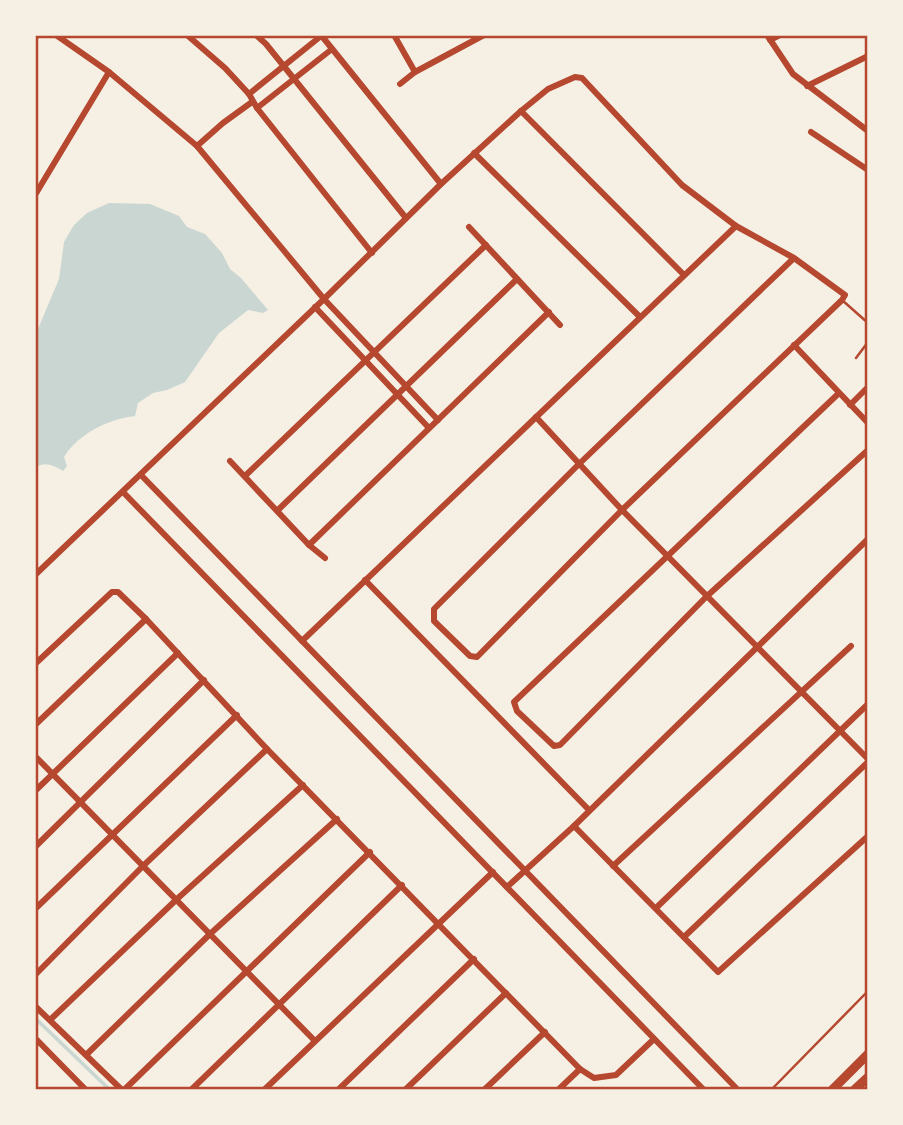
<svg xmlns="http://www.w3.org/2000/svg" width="903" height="1125" font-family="'DM Sans',sans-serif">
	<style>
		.water { fill: #c9d6d2 }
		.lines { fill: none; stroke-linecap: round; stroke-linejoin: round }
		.stream { stroke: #c9d6d2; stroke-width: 3.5 }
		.service { stroke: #b5482f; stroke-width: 2.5 }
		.minor { stroke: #b5482f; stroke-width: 6 }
		.primary { stroke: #b5482f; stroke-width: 9 }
		.neatline { fill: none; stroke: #b5482f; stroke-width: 2.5 }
	</style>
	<rect width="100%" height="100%" fill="#f6efe4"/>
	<path class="water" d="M 109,203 L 150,204 L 179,216 L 187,227 L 205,234 L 222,253 L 230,269 L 241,278 L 268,310 L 263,313 L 248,310 L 219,333 L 185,382 L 167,390 L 153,393 L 138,403 L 135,416 C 108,419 78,434 64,457 L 67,466 L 63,471 C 53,465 45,461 35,468 L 35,336 L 59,279 L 64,242 L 74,225 L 87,213 Z"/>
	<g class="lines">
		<polyline class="stream" points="35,1018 110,1090"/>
		<g class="service">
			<polyline points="842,300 868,323"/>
			<polyline points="856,358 868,342"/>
			<polyline points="771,1090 868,991"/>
		</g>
		<g class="minor">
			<polyline points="56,35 109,72"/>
			<polyline points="187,35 225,68 249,94 257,108 372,253"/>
			<polyline points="256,35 266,44 406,218"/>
			<polyline points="321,35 441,184"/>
			<polyline points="394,35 415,72"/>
			<polyline points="767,35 793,74 868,131"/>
			<polyline points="35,38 37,35"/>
			<polyline points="770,40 780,35"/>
			<polyline points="400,84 415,72 484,35"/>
			<polyline points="807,86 868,56"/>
			<polyline points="249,94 321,36"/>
			<polyline points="257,108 332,49"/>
			<polyline points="521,111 684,275"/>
			<polyline points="811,132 868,170"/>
			<polyline points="197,146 223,123 252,102"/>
			<polyline points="474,153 640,317"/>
			<polyline points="35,195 109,72 197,146 324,299 35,575"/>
			<polyline points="469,227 560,325"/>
			<polyline points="315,307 429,428"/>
			<polyline points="794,345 868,423"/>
			<polyline points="838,394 514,702 517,711 554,746 560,745 706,597 868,450"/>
			<polyline points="850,405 868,387"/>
			<polyline points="536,417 622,510 868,759"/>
			<polyline points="438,420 324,299 441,184 521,111 548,89 575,77 582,78 682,185 736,226 794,258 845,295 842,300 622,510 477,657 470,656 434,621 434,609 579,464 794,258"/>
			<polyline points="230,461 309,545 325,558"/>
			<polyline points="141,475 738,1090"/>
			<polyline points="245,476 486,245"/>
			<polyline points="123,492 704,1090"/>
			<polyline points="278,510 517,279"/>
			<polyline points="309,545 549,312"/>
			<polyline points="365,580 589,810"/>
			<polyline points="302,641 736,226"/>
			<polyline points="35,664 112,592 118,592 146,619 267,749 580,1069 594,1078 616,1075 654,1039"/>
			<polyline points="35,725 146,619"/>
			<polyline points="35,756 315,1041"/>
			<polyline points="35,791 178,653"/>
			<polyline points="574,826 718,972 868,836"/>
			<polyline points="35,847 204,680"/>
			<polyline points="613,866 851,646"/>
			<polyline points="507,887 574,826 868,539"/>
			<polyline points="656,908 868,704"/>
			<polyline points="35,909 237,715"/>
			<polyline points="684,937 868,762"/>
			<polyline points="35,975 143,866 267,749"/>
			<polyline points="35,1006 122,1090"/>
			<polyline points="50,1020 177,899 303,785"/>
			<polyline points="35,1038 86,1090"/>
			<polyline points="86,1055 210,934 337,819"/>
			<polyline points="124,1090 370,852"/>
			<polyline points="191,1090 402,885"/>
			<polyline points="264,1090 493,872"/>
			<polyline points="338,1090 474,959"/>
			<polyline points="405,1090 506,993"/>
			<polyline points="484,1090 545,1032"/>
			<polyline points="558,1090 580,1069"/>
		</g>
		<g class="primary">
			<polyline points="832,1090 868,1054"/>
			<polyline points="854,1090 868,1077"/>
		</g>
	</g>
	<rect width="903" height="1125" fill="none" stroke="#f6efe4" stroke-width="74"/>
	<rect x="37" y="37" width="829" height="1051" class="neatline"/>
</svg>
